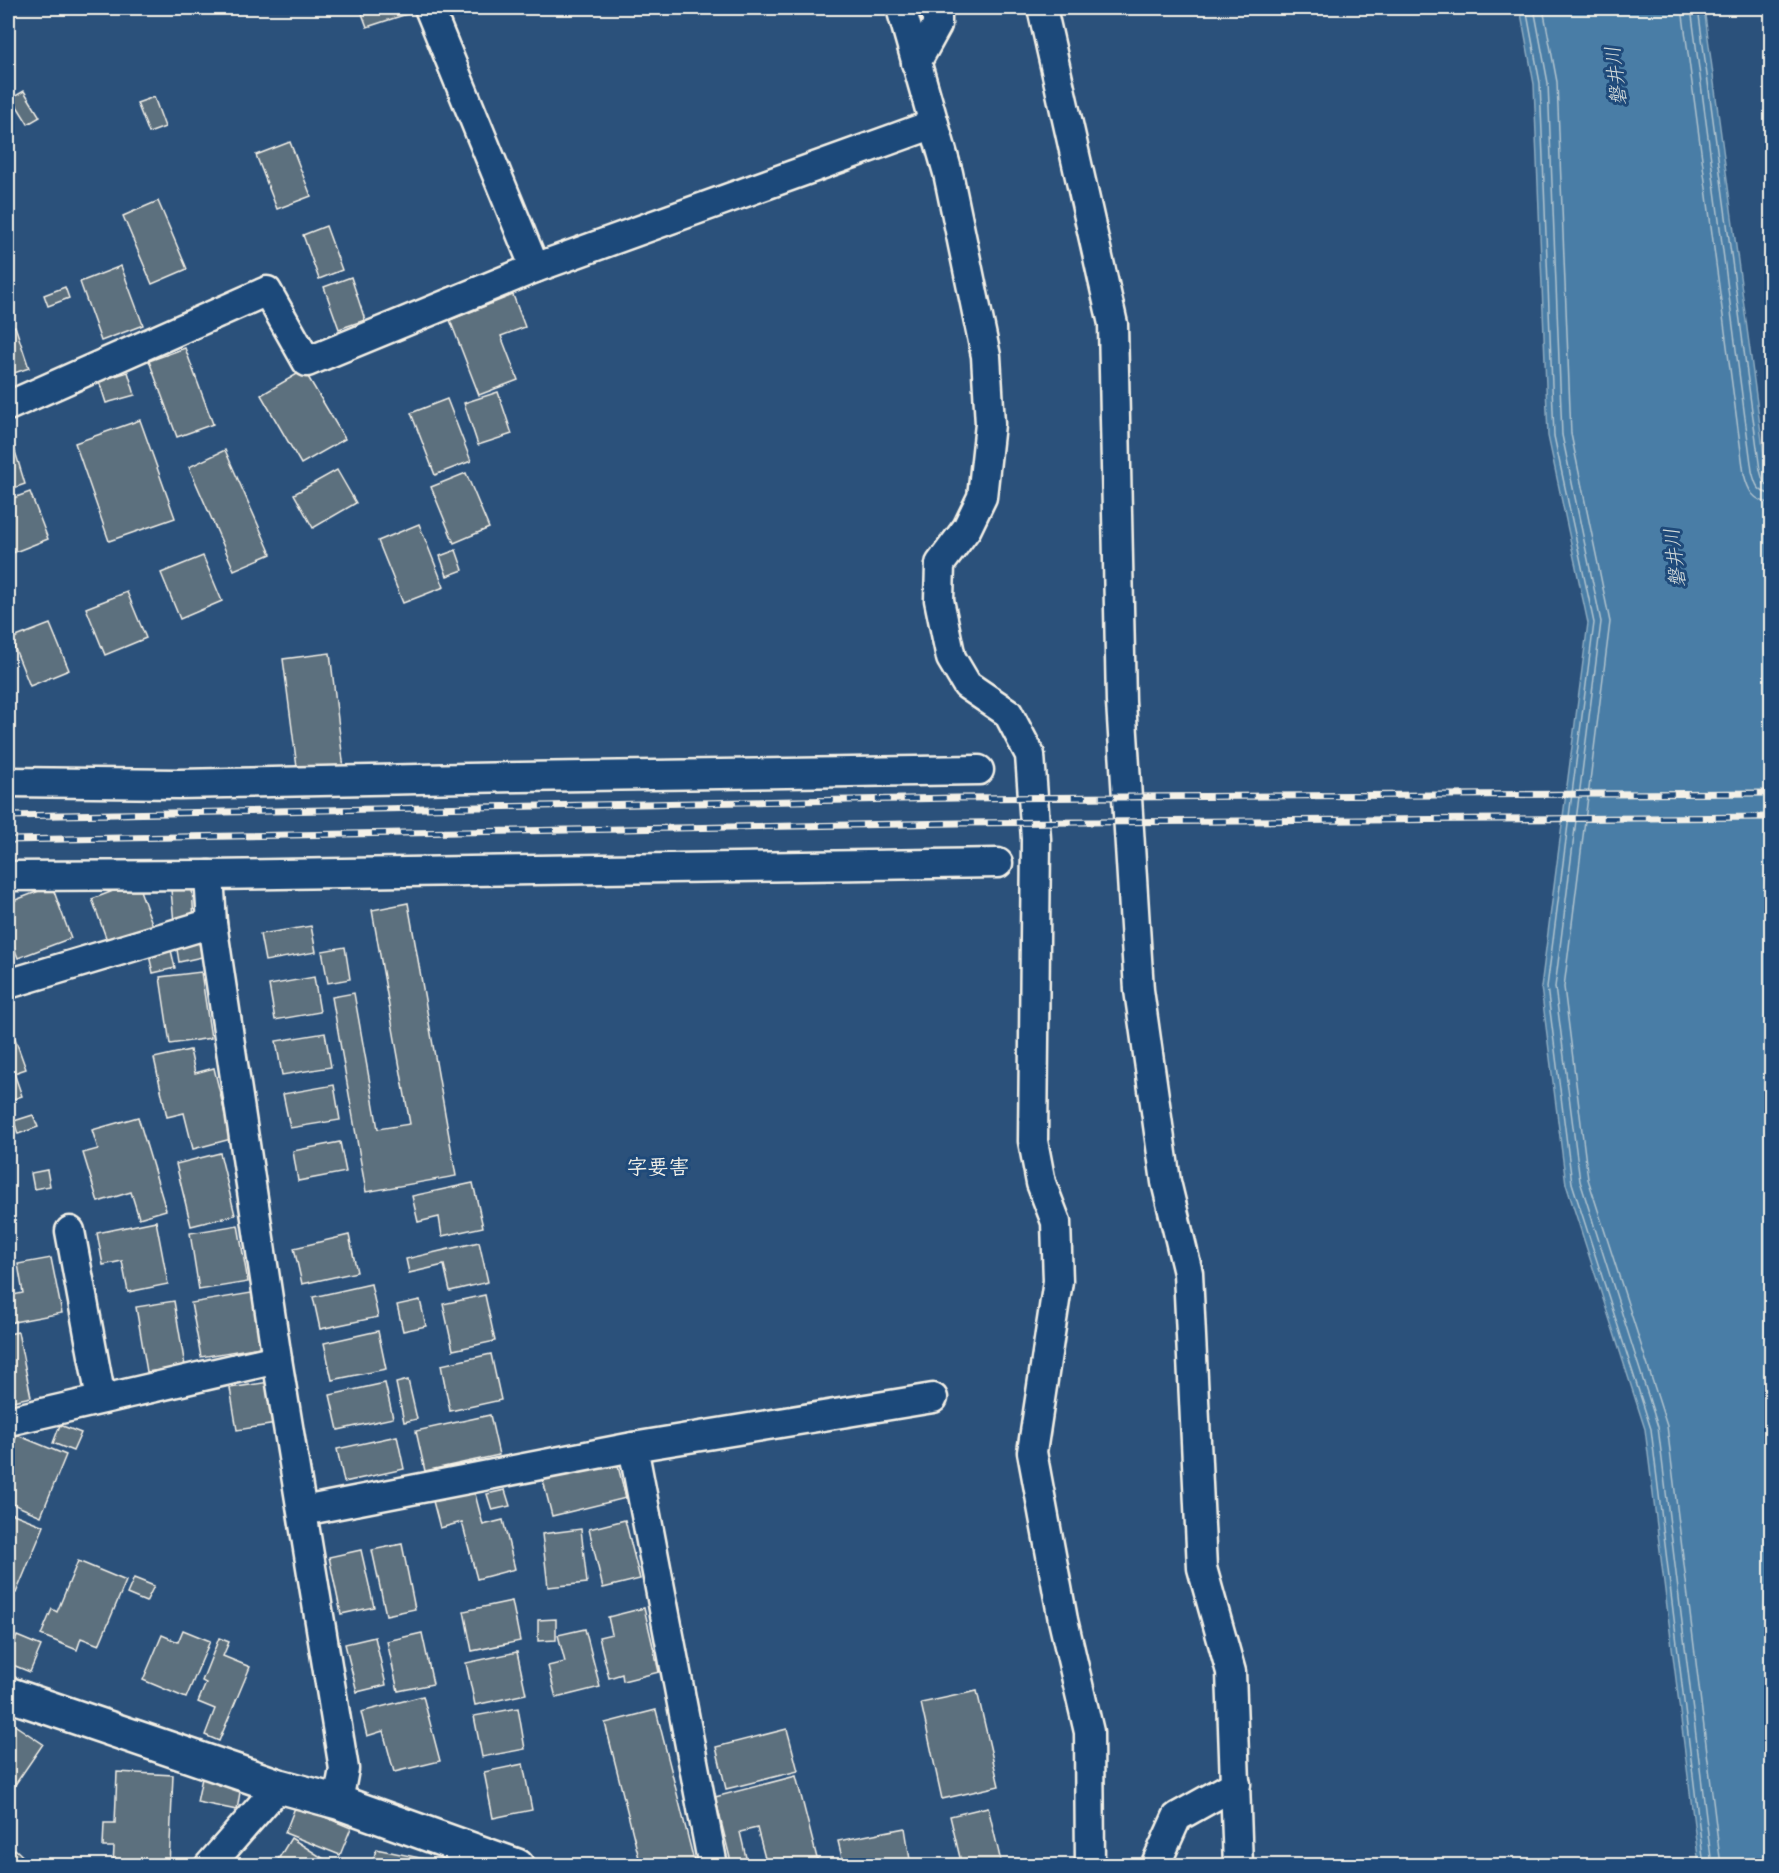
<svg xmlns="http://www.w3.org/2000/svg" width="1779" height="1873" font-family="Sriracha,'Klee One',sans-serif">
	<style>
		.water { fill: #497da6; stroke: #8dabc0; stroke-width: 1.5 }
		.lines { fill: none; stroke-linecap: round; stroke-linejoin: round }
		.shore { stroke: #b0c3ce; stroke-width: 1.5 }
		.building { fill: #5c6f7e; stroke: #f4f1e8; stroke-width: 1.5 }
		.street-casing { stroke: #f4f1e8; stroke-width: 33 }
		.secondary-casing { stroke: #f4f1e8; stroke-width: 38 }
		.street { stroke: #1f4a7a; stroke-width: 28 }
		.secondary { stroke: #1f4a7a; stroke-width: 33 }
		.rail-casing { stroke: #f4f1e8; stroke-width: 7 }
		.rail { stroke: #1f4a7a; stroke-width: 4.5; stroke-dasharray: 14; stroke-linecap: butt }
		.labels { text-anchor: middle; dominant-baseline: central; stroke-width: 6; stroke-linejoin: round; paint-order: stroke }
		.water-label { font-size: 20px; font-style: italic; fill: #dae0de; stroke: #1f4a7a }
		.quarter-label { font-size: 21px; font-weight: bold; fill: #f4f1e8; stroke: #1f4a7a }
	</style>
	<rect width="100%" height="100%" fill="#2b517b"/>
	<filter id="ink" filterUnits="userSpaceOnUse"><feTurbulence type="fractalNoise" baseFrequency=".0167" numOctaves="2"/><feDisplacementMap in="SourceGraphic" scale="12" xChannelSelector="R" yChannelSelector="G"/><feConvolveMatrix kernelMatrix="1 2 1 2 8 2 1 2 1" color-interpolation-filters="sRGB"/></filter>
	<g filter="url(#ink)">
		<polygon class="water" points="1520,8 1704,8 1766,470 1771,490 1771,1865 1699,1865 1645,1429 1566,1184 1541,987 1588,623 1548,436 1534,84"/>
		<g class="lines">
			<g class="shore">
				<polyline points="1526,8 1540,83 1554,436 1594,623 1547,987 1572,1183 1651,1429 1704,1866"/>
				<polyline points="1534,8 1548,83 1562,435 1601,622 1555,987 1580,1181 1658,1427 1712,1866"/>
				<polyline points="1543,8 1557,82 1571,434 1610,622 1564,987 1588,1179 1667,1426 1721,1866"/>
				<path d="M 1682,8 L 1744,474 C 1748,490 1753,502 1772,503"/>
				<path d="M 1691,8 L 1752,471 C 1755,483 1757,493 1772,494"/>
				<polyline points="1698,8 1760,470 1764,484 1772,487"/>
			</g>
		</g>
		<g class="building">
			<polygon points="360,8 408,8 410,13 367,27"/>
			<polygon points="24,91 40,117 28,124 12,98"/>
			<polygon points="154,97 165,127 149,133 137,103"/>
			<polygon points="290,142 311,196 277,209 256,155"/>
			<polygon points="158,201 187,269 152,284 123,216"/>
			<polygon points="326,226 342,270 319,279 303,235"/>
			<polygon points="121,266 143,325 101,341 80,282"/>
			<polygon points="351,277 365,320 339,329 324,287"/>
			<polygon points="65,287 69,298 48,306 44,295"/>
			<polygon points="513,295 525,327 501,336 518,380 479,395 450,320"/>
			<polygon points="15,326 29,368 8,375 8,329"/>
			<polygon points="185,348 213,424 177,437 149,361"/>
			<polygon points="304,370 345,439 301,464 261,395"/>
			<polygon points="128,372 135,395 106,403 99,381"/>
			<polygon points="498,392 512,434 478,445 464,403"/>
			<polygon points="447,399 471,461 435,475 411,413"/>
			<polygon points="140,420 175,518 109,541 75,443"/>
			<polygon points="8,428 25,484 8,490"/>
			<polygon points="225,450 271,554 234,570 189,467"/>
			<polygon points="337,470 356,503 313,528 294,494"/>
			<polygon points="466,473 489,528 454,543 431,487"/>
			<polygon points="30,492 48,539 10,554 8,548 8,500"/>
			<polygon points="419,524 444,587 403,603 378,541"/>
			<polygon points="456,550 463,570 447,576 440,556"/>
			<polygon points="203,556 222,601 180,619 161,573"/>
			<polygon points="127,592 146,638 105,655 86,608"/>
			<polygon points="50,624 69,670 30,686 11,639"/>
			<polygon points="330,653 344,769 298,775 283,659"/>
			<polygon points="137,882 153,926 108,943 92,899"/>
			<polygon points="8,886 13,901 52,886 71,938 18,958 8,931"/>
			<polygon points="192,888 194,921 174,923 171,890"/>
			<polygon points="408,903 456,1176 366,1192 332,997 354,993 378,1129 410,1124 372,910"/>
			<polygon points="311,926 316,952 265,961 260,934"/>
			<polygon points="198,938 202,957 179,962 176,943"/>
			<polygon points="345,947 350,979 328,983 322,951"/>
			<polygon points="171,950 175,968 153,973 149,955"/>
			<polygon points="201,972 211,1038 170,1044 160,977"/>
			<polygon points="314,977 320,1012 275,1020 269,985"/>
			<polygon points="8,1019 26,1069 14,1073 22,1096 8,1101"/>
			<polygon points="325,1033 331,1067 282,1075 276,1041"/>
			<polygon points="190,1050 195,1073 214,1068 231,1139 193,1149 184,1113 167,1117 154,1058"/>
			<polygon points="334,1085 340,1120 290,1128 283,1094"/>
			<polygon points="33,1115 38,1127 18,1134 14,1121"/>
			<polygon points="138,1117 166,1210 139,1218 131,1192 98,1202 83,1153 98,1149 92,1130"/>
			<polygon points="340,1142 346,1172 298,1181 293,1151"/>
			<polygon points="220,1153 235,1215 191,1226 176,1164"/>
			<polygon points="47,1170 50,1186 34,1189 31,1173"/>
			<polygon points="473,1183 483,1227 442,1236 439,1217 418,1222 412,1196"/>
			<polygon points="156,1221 168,1284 128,1292 122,1261 103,1265 97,1233"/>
			<polygon points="238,1225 248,1282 199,1290 190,1233"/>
			<polygon points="349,1235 357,1272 302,1284 294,1248"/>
			<polygon points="479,1242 488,1282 450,1291 444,1265 409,1273 406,1259"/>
			<polygon points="51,1258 62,1313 8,1323 8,1296 23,1293 18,1264"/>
			<polygon points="371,1284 378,1317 320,1329 313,1297"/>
			<polygon points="257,1292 266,1346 201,1357 191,1303"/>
			<polygon points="485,1295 495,1341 453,1350 443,1304"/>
			<polygon points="420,1300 426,1326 403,1331 397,1305"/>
			<polygon points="174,1301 185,1366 147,1372 136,1307"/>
			<polygon points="378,1331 386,1369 332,1380 324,1343"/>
			<polygon points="18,1332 31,1397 8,1402 8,1334"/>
			<polygon points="491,1354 501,1400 450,1411 441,1365"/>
			<polygon points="408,1380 417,1419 404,1422 396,1383"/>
			<polygon points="269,1382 276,1424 237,1430 230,1388"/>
			<polygon points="385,1383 393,1418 338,1430 330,1395"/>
			<polygon points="490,1415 499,1455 425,1471 416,1431"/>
			<polygon points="60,1425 81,1433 73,1451 53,1443"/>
			<polygon points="17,1435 66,1455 41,1516 8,1502 8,1458"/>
			<polygon points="397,1436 404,1469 344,1482 337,1449"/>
			<polygon points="617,1462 626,1498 552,1516 543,1480"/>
			<polygon points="474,1490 483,1525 503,1520 515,1569 477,1579 462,1522 440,1528 433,1501"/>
			<polygon points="505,1490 510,1506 492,1510 487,1494"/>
			<polygon points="11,1513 44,1526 16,1593 8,1589 8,1523"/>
			<polygon points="625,1520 640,1579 603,1588 589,1529"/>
			<polygon points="581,1529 587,1583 548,1587 542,1534"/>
			<polygon points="402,1544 415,1609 386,1615 372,1550"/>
			<polygon points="361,1550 374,1607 341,1614 329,1557"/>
			<polygon points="78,1561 126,1581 99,1645 81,1638 77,1650 41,1635 52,1609 57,1612"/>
			<polygon points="134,1578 154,1586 146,1602 127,1594"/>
			<polygon points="512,1601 520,1641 472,1651 464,1611"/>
			<polygon points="8,1604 13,1606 8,1621"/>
			<polygon points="644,1608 659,1672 623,1681 622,1674 609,1678 599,1637 612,1634 608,1617"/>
			<polygon points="556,1619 556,1640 538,1641 538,1620"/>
			<polygon points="585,1629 600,1687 556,1698 548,1666 565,1662 558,1635"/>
			<polygon points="183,1630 210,1641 186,1698 143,1680 162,1635 178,1642"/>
			<polygon points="422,1633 433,1684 398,1691 387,1641"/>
			<polygon points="17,1636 41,1646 30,1672 8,1663"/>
			<polygon points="375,1637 386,1685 357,1692 345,1644"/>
			<polygon points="219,1638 229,1642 223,1656 250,1667 219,1741 205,1735 215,1709 198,1702 206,1683 202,1681"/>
			<polygon points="517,1652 526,1694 475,1705 466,1663"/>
			<polygon points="977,1691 999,1786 942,1799 921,1703"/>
			<polygon points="423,1696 440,1761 394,1772 383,1731 367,1736 361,1712"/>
			<polygon points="518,1708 525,1749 482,1757 474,1716"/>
			<polygon points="656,1710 694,1861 675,1866 641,1866 605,1723"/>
			<polygon points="10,1722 43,1744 8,1795 8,1725"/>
			<polygon points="787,1729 798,1771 726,1789 716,1747"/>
			<polygon points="523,1764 532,1810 493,1818 484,1772"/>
			<polygon points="117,1772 173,1775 169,1866 113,1866 114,1847 103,1847 104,1823 115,1823"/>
			<polygon points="796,1776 819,1866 767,1866 757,1828 740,1832 748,1866 732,1866 715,1797"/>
			<polygon points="202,1778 241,1786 237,1810 197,1802"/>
			<polygon points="296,1805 351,1828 340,1855 285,1833"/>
			<polygon points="988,1807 1002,1866 962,1866 950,1816"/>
			<polygon points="905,1828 911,1866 844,1866 838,1841"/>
			<polygon points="291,1838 335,1866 274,1866"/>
			<polygon points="15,1849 33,1866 8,1866 8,1858"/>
			<polygon points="376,1849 430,1860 429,1866 372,1866"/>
		</g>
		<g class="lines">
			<defs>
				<g id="street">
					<polyline points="429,8 535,268"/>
					<polyline points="901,8 948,173 986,356 990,424 982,497 967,528 940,564 939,600 951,658 967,685 1008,713 1030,755 1036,839 1033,1141 1041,1183 1056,1222 1058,1281 1032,1452 1063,1620 1089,1732 1090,1866"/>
					<polyline points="1042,8 1113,324 1121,702 1139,990 1166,1182 1188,1273 1202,1568 1231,1672 1238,1866"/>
					<polyline points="916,63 937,25 937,8"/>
					<polyline points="8,406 267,291 307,362 535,268 934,124"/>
					<polyline points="8,782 179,784 519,777 979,770"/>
					<polyline points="209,875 212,923 277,1359 344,1769 338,1802"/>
					<polyline points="8,876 209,875 998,863"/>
					<polyline points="8,984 212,923"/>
					<polyline points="70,1231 101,1399"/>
					<polyline points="8,1421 277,1359"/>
					<polyline points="633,1447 713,1866"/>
					<polyline points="303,1511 633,1447 933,1398"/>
					<polyline points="209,1866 279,1786"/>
					<polyline points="1155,1866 1177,1817 1236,1784"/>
				</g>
				<polyline id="secondary" points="8,1694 279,1786 338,1802 517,1866"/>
			</defs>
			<use href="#street" class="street-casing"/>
			<use href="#secondary" class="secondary-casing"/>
			<use href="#street" class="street"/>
			<use href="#secondary" class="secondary"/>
			<defs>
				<g id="rail">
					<polyline points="8,816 957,798 1772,793"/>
					<polyline points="8,840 958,823 1772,817"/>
				</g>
			</defs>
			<use href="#rail" class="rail-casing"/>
			<use href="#rail" class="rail"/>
		</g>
	</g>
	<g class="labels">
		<g class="water-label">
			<text transform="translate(1616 76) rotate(-97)">磐井川</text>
			<text transform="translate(1675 558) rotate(-97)">磐井川</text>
		</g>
		<g class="quarter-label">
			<text x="658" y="1167">字要害</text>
		</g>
	</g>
	<rect width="1779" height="1873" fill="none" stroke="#1f4a7a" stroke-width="30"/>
	<rect x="15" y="15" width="1749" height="1843" fill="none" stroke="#f4f1e8" stroke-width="2" filter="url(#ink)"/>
</svg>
